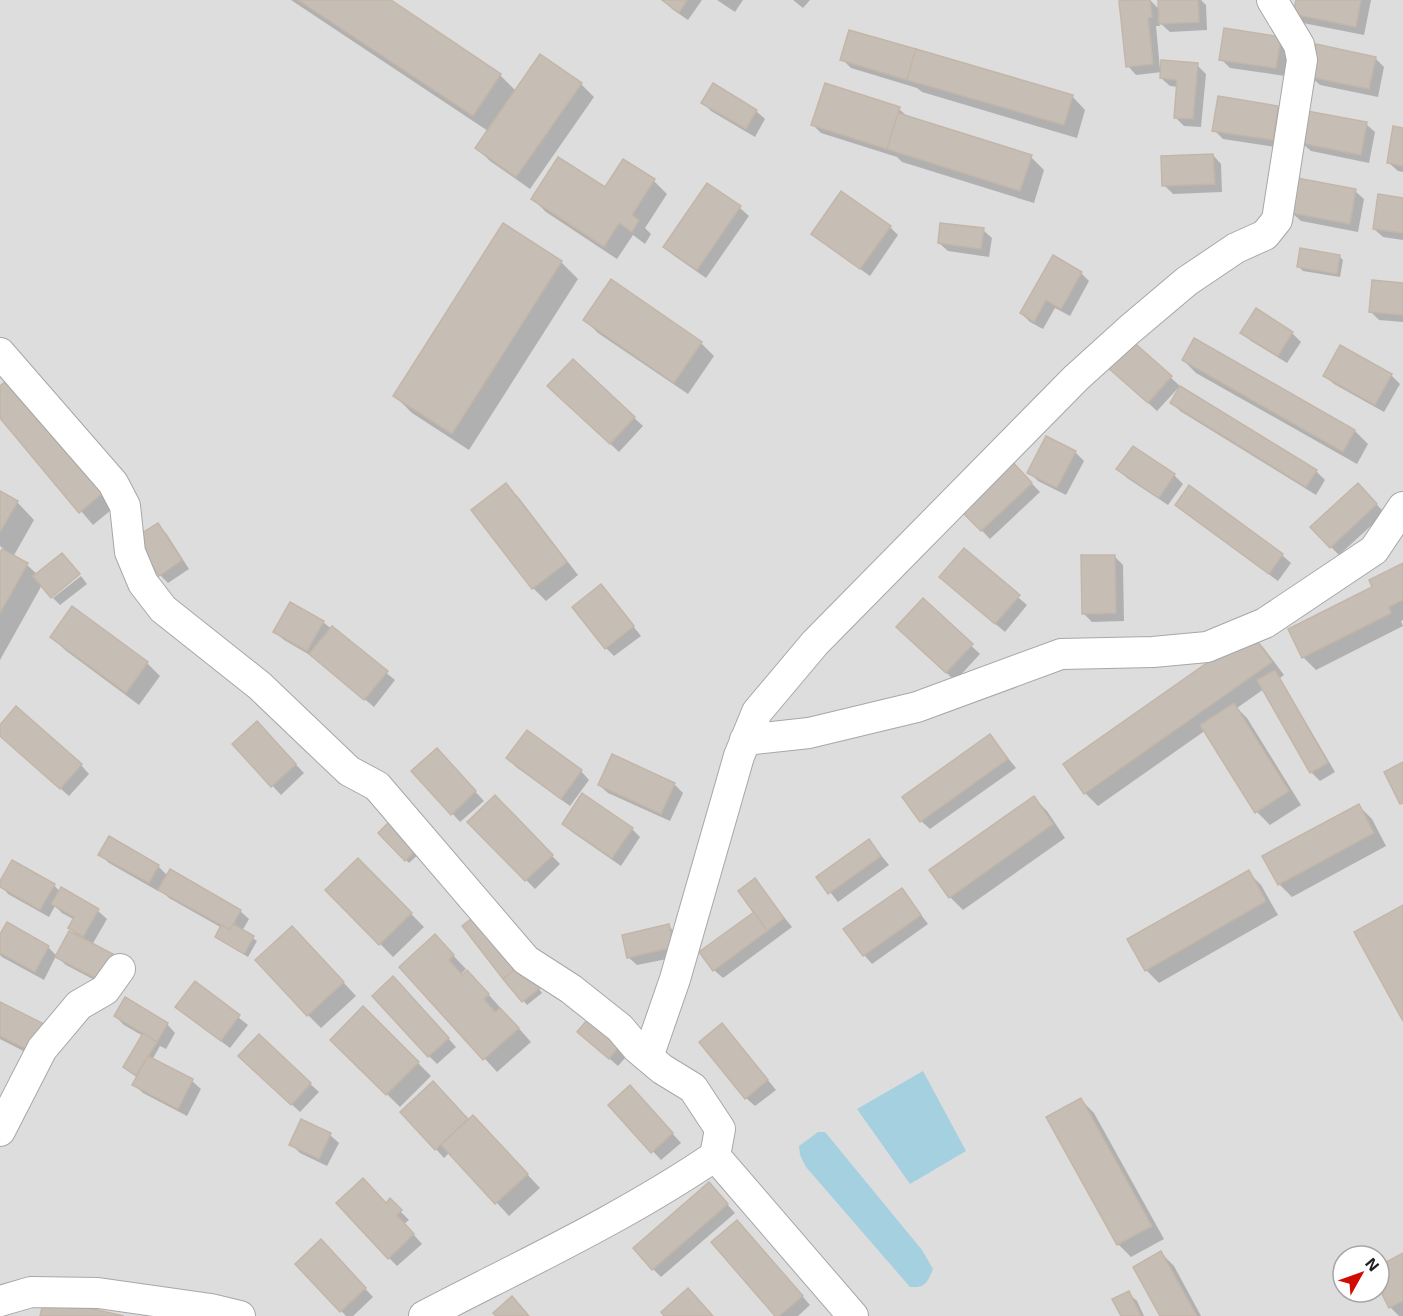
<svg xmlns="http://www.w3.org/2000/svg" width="1403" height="1316" font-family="'Exo 2',sans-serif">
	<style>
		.residential { fill: #dedddd; fill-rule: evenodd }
		.water { fill: #a5d0e0 }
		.shadow { fill: #0003 }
		.building { fill: #c6beb5; stroke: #c3b6a8; stroke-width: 1.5 }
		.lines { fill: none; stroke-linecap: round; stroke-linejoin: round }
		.minor-casing { stroke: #a7a7a7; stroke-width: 32 }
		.minor { stroke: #fff; stroke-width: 30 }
	</style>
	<rect width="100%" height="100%" fill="#f1eee6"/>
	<path class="residential" d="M 0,0 L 1403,0 L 1403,1316 L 0,1316 ZM 1343,1256 L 1379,1256 L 1379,1292 L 1343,1292 Z"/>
	<g class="water">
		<polygon points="923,1071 966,1151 910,1184 857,1109"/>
		<path d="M 818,1132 L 825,1132 L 922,1250 L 933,1269 C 927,1283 926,1288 910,1287 L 806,1167 L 800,1155 L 799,1146 Z"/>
	</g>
	<g class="shadow">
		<polygon points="291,0 388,0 500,75 516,91 581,84 594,97 530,189 490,161 477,148 488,131"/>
		<polygon points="664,0 702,0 688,20 672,9"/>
		<polygon points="717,0 743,0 735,12"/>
		<polygon points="793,0 810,0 803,8"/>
		<polygon points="1145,0 1150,0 1160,10 1159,0 1201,0 1206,5 1207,30 1170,32 1159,22 1160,26 1156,26 1160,69 1197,65 1206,74 1201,127 1184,126 1175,117 1178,87 1170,86 1161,78 1162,72 1136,75 1128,66"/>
		<polygon points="1297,0 1371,0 1364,35 1303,23 1295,14"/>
		<polygon points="1280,38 1289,47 1285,76 1230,68 1221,59"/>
		<polygon points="1375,58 1384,67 1378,97 1320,85 1311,77"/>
		<polygon points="842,59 1072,96 1085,110 1077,138 922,92 917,88 851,68"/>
		<polygon points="703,103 756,111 765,119 755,137 711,111"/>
		<polygon points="1278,107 1286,116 1281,148 1223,139 1214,130"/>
		<polygon points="899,109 909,118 1031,157 1044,170 1034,203 902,162 897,157 821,133 813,125"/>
		<polygon points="1366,124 1375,132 1369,163 1311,151 1302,143"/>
		<polygon points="1403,129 1403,172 1398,171 1389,163"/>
		<polygon points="1213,155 1221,164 1222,192 1173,194 1164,185"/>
		<polygon points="624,161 654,181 667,194 645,228 651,234 645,244 633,235 617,259 546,212 533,199 605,189"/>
		<polygon points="708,185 740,208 749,216 706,278 673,255 665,246"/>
		<polygon points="1355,191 1364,199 1358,232 1301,221 1292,213"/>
		<polygon points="1403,199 1403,240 1383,237 1374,229"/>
		<polygon points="890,227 898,235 870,276 822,242 813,234"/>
		<polygon points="983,230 992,238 989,257 948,251 939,243"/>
		<polygon points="1339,256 1343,260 1340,277 1303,271 1299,267"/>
		<polygon points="561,262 578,279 469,450 412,413 395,396"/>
		<polygon points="1081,273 1089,281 1070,316 1055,308 1043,329 1030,322 1021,313"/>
		<polygon points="1403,284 1403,322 1379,320 1370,311"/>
		<polygon points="585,320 701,343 714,356 688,394 598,333"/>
		<polygon points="1242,333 1292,333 1301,342 1287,363 1251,341"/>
		<polygon points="1195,340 1355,431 1368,444 1357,464 1196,373 1183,360"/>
		<polygon points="1130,341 1180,386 1157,411 1117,374"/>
		<polygon points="1341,347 1391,375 1400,384 1384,412 1334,384 1325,376"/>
		<polygon points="573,361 643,426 619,452 558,395"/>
		<polygon points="0,388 117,505 93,525 0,416"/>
		<polygon points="1172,402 1316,471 1325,480 1316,495 1180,411"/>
		<polygon points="1047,438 1075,452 1084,461 1066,495 1038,481 1029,472"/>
		<polygon points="1133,448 1174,475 1183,484 1168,505 1127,478 1118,469"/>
		<polygon points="1016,467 1040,492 990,539 958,506"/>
		<polygon points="506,485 519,498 578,575 546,601 533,588"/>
		<polygon points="0,493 17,502 34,520 13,557 27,565 38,575 42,585 0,660 0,556 4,549 0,546"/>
		<polygon points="1366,494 1385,513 1339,555 1331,547"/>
		<polygon points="1177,505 1282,555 1291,563 1278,581 1185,513"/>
		<polygon points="157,525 166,533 189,569 168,583 160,575"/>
		<polygon points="964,550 1027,605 1005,632 949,585"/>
		<polygon points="1114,556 1123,565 1124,621 1092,622 1083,613"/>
		<polygon points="1403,564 1403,620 1401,621 1403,626 1316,670 1303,657 1374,587"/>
		<polygon points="81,576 87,584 60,605 53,598"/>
		<polygon points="601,586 641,636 614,656 606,648"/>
		<polygon points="923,600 980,654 955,681 899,627"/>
		<polygon points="72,608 147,663 160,676 139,705 65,650 52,637"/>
		<polygon points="323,622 395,680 374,707 315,658 284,640 275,632"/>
		<polygon points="1250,634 1263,647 1284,675 1280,678 1335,772 1320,781 1311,772 1264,689 1237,708 1247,718 1301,805 1270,825 1257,812 1206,730 1098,806 1085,793 1065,765"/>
		<polygon points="0,727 81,765 89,774 69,796 5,740 0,735"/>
		<polygon points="265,732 304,773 281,795 234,745"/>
		<polygon points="990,736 1016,768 930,829 921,821"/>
		<polygon points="508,758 581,771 589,780 570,806 516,767"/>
		<polygon points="445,759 484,801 460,822 452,813"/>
		<polygon points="674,784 683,793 670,821 608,793 599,785"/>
		<polygon points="495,797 560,864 535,889 469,822"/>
		<polygon points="1034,798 1047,811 1065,838 963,910 950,897"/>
		<polygon points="1359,806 1372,819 1386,846 1292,897 1279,884"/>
		<polygon points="563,824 632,829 640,837 621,866 572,832"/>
		<polygon points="380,833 424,849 409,863"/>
		<polygon points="869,841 889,865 838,902 818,877"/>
		<polygon points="100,854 158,866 168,876 240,911 249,919 242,931 257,941 248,957 216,937 222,928 169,898 159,888 158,891 109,863"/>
		<polygon points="1248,872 1261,885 1278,915 1159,983 1146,970"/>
		<polygon points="371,873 424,927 393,957 328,890"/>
		<polygon points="754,880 792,927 723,978 714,970 756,912"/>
		<polygon points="0,884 54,885 60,892 62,889 98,911 107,919 92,945 112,955 120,963 108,987 66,965 56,956 44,980 2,957 0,955 0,937 48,947 57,956 80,938 70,928 75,920 62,913 55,906 49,917 8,894"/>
		<polygon points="902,890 928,924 872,964 864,955"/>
		<polygon points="669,926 677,935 682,956 637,965 628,957"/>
		<polygon points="464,927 528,974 542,993 527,1005"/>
		<polygon points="305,941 356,996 321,1028 308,1015"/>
		<polygon points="448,950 466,969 461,974 480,985 531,1042 497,1072 401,967"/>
		<polygon points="195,983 248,1025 230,1048 186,1015"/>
		<polygon points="402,987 456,1047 437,1064 429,1056"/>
		<polygon points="0,1003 39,1059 0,1039"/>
		<polygon points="363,1008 431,1076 400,1107 332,1040"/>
		<polygon points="115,1016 167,1024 175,1033 166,1049 160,1046 152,1060 192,1081 201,1089 187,1116 143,1093 134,1085 139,1077 129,1071 143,1036 124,1025"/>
		<polygon points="730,1034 776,1090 755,1106 746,1098"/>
		<polygon points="259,1036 319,1092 300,1112 249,1065"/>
		<polygon points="588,1040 632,1050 618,1066"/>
		<polygon points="442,1092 469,1121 486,1130 540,1188 509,1216 450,1152 444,1158 436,1149"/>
		<polygon points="638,1095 681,1143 661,1160 610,1105"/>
		<polygon points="1081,1100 1094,1113 1164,1239 1131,1257 1118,1244"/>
		<polygon points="330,1135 339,1143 327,1166 300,1153 291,1144"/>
		<polygon points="717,1193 735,1213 661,1277 653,1269"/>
		<polygon points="390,1201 409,1220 404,1224 422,1244 397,1266 389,1258 386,1205"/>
		<polygon points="745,1230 810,1305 798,1316 777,1316"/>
		<polygon points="329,1250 373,1297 353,1316 346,1316 297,1264"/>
		<polygon points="1161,1253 1174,1266 1201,1316 1162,1316"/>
		<polygon points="1403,1255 1403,1316 1399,1316 1390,1307 1379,1285 1379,1267"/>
		<polygon points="1128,1293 1137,1301 1144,1316 1122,1316"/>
	</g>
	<g class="building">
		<polygon points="298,0 391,0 501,74 473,116"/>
		<polygon points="662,0 687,0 679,13"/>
		<polygon points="1131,0 1150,0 1152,17 1148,18 1153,64 1126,67 1119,1"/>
		<polygon points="1158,0 1198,0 1199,22 1159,24"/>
		<polygon points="1296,0 1361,0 1356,27 1293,14"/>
		<polygon points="1224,28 1281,37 1276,68 1219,60"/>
		<polygon points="849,30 916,49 907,80 840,60"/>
		<polygon points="1316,44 1376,57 1369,89 1310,77"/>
		<polygon points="916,49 1073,95 1064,125 907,80"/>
		<polygon points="540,54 582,83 516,177 475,148"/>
		<polygon points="1161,60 1198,63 1193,119 1174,118 1177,80 1160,78"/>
		<polygon points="713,83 757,110 746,129 701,103"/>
		<polygon points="825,83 900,107 887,149 811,125"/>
		<polygon points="1218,96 1278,106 1273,140 1212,131"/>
		<polygon points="1307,111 1367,122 1361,155 1301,143"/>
		<polygon points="898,113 1032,155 1020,191 887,149"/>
		<polygon points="1393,126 1403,128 1403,166 1387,163"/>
		<polygon points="1213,154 1215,184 1162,186 1161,156"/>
		<polygon points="558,157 605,187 623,159 655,179 632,215 639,220 632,232 619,223 604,247 531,199"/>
		<polygon points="1297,178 1356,189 1350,224 1291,213"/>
		<polygon points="707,183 741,206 697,270 663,247"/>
		<polygon points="841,191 891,226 860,269 811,234"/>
		<polygon points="1378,194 1403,198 1403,233 1373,229"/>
		<polygon points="503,223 562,261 452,434 393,396"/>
		<polygon points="940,223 984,228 981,249 938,243"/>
		<polygon points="1300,248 1340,255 1337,274 1297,267"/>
		<polygon points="1053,255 1082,272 1061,309 1046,300 1034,322 1020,313"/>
		<polygon points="611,279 702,342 674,383 583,320"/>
		<polygon points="1372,280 1403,283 1403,315 1369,312"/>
		<polygon points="1256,308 1293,332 1278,356 1240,333"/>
		<polygon points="1194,338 1355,430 1343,452 1182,360"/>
		<polygon points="1130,339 1172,376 1148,403 1106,366"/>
		<polygon points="1340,345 1392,374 1375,405 1323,376"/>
		<polygon points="573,359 635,417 610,444 547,386"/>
		<polygon points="11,377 105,491 79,513 0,418 0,386"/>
		<polygon points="1180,386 1317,470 1306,487 1170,403"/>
		<polygon points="1046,436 1076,451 1057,488 1027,473"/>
		<polygon points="1133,446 1175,474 1159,498 1116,469"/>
		<polygon points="1008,457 1032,483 981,531 956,506"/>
		<polygon points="506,483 567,562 532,589 471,510"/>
		<polygon points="1358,483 1377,504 1330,548 1310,527"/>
		<polygon points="1189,485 1283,554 1269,574 1175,505"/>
		<polygon points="0,491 18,501 0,532"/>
		<polygon points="158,523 182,560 159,576 134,538"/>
		<polygon points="964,548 1020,595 995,624 939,577"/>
		<polygon points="2,549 28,563 0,613 0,553"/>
		<polygon points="62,553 80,574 51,598 33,576"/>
		<polygon points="1081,555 1115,555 1116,613 1082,614"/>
		<polygon points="1403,563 1403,600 1389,607 1391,613 1302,658 1288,629 1372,587 1369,580"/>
		<polygon points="601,584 634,626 605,649 572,607"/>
		<polygon points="923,598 973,644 946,673 896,627"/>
		<polygon points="290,602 324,621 307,651 273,632"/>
		<polygon points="72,606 148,662 126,693 50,637"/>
		<polygon points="332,626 388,671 364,700 309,654"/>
		<polygon points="1251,632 1272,662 1084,794 1063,764"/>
		<polygon points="1275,670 1328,763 1310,773 1257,680"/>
		<polygon points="1234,703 1289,791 1255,813 1200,725"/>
		<polygon points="16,706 82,764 60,789 0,736 0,725"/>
		<polygon points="257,721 296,764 271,787 232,744"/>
		<polygon points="527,730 582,770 561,799 506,758"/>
		<polygon points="990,734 1008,759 920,822 902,797"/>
		<polygon points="437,748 476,791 451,815 411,771"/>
		<polygon points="612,754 675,783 661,814 598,785"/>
		<polygon points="1403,762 1403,803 1400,804 1384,772"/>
		<polygon points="582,793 633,828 612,858 562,824"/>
		<polygon points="495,795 553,855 525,881 467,822"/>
		<polygon points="1034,796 1053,824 949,898 929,870"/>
		<polygon points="1359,804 1374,833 1278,885 1262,856"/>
		<polygon points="394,817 421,845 405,861 378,833"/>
		<polygon points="109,836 159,865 149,883 98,855"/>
		<polygon points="869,839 881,856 828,894 816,877"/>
		<polygon points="358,858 412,913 379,945 325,890"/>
		<polygon points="12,860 55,884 40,910 0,887 0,881"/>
		<polygon points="170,869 241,910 230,930 158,890"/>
		<polygon points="1249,870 1266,901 1145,971 1127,939"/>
		<polygon points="755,878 784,918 767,931 738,891"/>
		<polygon points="61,887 99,909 83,937 68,928 74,917 51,904"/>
		<polygon points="902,888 921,915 863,956 843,929"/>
		<polygon points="1403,905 1403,1021 1354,932"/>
		<polygon points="754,912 767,931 713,971 699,952"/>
		<polygon points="479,913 521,964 503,979 462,926"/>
		<polygon points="7,922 49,946 35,972 0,953 0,934"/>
		<polygon points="233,924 254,936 244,954 215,937 221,925 230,930"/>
		<polygon points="669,924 674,947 627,958 622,935"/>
		<polygon points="292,926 344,982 307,1016 255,960"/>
		<polygon points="69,931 113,954 99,980 55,957"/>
		<polygon points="435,934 454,955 449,960 462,975 467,970 489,994 484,999 495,1012 500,1008 519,1028 483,1060 399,967"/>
		<polygon points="521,964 540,988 522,1002 503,979"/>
		<polygon points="393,976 449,1038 428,1057 372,996"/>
		<polygon points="195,981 240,1015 221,1041 175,1007"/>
		<polygon points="125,997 168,1023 157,1042 114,1016"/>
		<polygon points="0,1002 44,1024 30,1051 0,1036"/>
		<polygon points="363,1006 419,1062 386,1095 330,1040"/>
		<polygon points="593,1013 624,1040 609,1059 577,1032"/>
		<polygon points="722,1023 768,1080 745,1099 699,1042"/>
		<polygon points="143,1033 157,1042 136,1076 123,1067"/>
		<polygon points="259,1034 311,1083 291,1105 238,1056"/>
		<polygon points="148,1056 193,1079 178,1109 132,1085"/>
		<polygon points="433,1081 468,1119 435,1150 400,1112"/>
		<polygon points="630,1085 673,1133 651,1153 608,1105"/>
		<polygon points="1081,1098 1152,1226 1117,1245 1046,1117"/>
		<polygon points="473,1115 528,1174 495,1204 441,1145"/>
		<polygon points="301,1119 331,1133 319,1159 289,1145"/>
		<polygon points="363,1178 386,1203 390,1198 402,1210 397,1215 414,1234 388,1259 336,1203"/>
		<polygon points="709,1182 728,1204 652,1270 633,1248"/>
		<polygon points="737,1220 803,1296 779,1316 775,1316 711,1242"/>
		<polygon points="321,1239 366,1288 340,1312 295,1264"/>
		<polygon points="1161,1251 1197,1316 1160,1316 1133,1267"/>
		<polygon points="1403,1253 1403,1301 1389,1308 1379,1288 1379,1266"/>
		<polygon points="688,1288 713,1316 664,1316 661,1312"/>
		<polygon points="1129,1291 1141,1316 1121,1316 1112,1299"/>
		<polygon points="512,1296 529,1316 496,1316 493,1313"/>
		<polygon points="44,1298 124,1316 40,1316"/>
	</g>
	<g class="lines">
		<defs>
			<g id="minor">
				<polyline points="0,353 113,483 125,506 130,552 143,583 163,609 260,686 349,771 377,786 526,960 571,989 620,1028 637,1048 662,1069 693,1088 720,1129 715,1156 853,1316"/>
				<polyline points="745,740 809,733 917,707 1061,654 1153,652 1207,647 1265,623 1374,550 1403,507"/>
				<polyline points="648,1057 675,979 739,756 757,712 815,643 1076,378 1129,330 1187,281 1236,248 1265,235 1277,220 1302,60 1299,45 1272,0"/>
				<polyline points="0,1131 42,1049 79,1005 105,990 120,969"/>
				<polyline points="0,1301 31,1292 98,1293 211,1309 240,1316"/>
				<path d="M 424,1316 C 522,1265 624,1218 715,1156"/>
			</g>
		</defs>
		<use href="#minor" class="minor-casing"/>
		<use href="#minor" class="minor"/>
	</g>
	<g transform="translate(1361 1274) rotate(50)"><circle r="28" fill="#ffffff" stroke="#a6a6a6" stroke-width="1.5"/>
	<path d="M0-4.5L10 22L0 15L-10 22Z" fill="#d00b00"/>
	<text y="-9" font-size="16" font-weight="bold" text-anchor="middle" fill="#202020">N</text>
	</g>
</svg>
